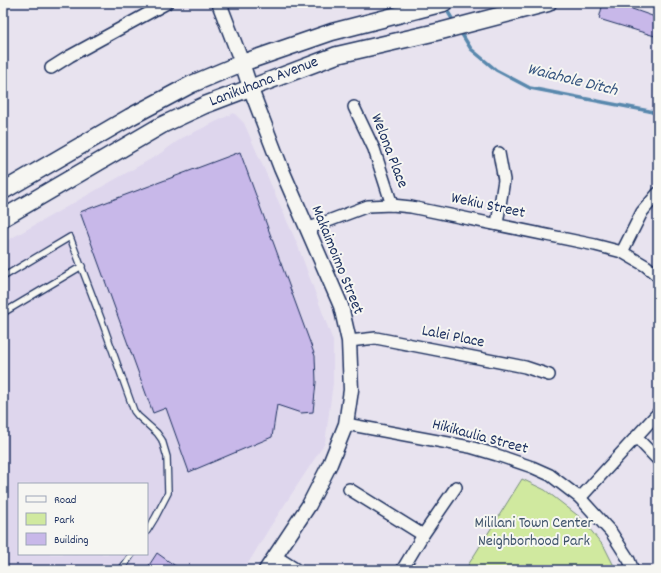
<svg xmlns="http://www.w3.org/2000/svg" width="661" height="573" font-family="Dekko,sans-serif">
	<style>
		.built { fill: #ded6ed; fill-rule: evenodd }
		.green { fill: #d0e99f; stroke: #768c7e }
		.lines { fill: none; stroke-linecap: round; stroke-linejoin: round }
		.stream { stroke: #5888ad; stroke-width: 3.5 }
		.building { fill: #c8b8e9; stroke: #1b2f5e }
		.service-casing { stroke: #1b2f5e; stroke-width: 8 }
		.minor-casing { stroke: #1b2f5e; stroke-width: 14 }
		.tertiary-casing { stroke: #1b2f5e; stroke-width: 17 }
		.secondary-casing { stroke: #1b2f5e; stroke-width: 19 }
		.service { stroke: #f6f6f2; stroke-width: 5.5 }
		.minor { stroke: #f6f6f2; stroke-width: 11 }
		.tertiary { stroke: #f6f6f2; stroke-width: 14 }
		.secondary { stroke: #f6f6f2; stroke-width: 16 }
		.labels { text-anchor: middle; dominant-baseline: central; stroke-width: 4; stroke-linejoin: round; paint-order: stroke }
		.street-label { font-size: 16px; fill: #1b2f5e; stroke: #f6f6f2 }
		.park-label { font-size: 16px; fill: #3f546b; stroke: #f6f6f2 }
		.water-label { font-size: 17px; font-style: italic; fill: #34547f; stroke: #f6f6f2 }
	</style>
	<rect width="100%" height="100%" fill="#e8e3ef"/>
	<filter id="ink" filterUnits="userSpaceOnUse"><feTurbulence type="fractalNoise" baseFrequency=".025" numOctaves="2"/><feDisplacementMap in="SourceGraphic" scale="8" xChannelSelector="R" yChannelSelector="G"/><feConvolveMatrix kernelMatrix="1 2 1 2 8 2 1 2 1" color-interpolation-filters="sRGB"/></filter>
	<g filter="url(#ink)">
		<path class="built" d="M 234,113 L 244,123 L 298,246 L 333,341 L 333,383 L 325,443 L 270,527 L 244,570 L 3,570 L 3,243 L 158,155 L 182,138 ZM 19,484 L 147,484 L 147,554 L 19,554 Z"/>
		<polygon class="green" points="522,479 545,490 581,518 605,548 616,570 465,570"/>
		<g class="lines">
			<g class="stream">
				<polyline points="445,7 454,22"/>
				<polyline points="460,31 471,49 496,70 530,88 649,111 658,114"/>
			</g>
		</g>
		<g class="building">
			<polygon points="603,3 615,3 658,18 658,37 599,19"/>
			<polygon points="240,152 315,356 316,382 313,412 301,413 277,405 272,437 189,472 166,408 153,413 80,212"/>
			<polygon points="157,553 181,570 146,570"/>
		</g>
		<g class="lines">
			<defs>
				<g id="service">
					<polyline points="3,277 70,237 103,324 134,411 138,416 157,433 162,440 167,457 168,493 155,518 147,531"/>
					<polyline points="3,313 82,266"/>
					<polyline points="121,570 132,554"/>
				</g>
				<g id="minor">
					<polyline points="51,68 70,56 167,3"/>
					<polyline points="354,107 374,149 392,205"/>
					<polyline points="497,224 504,180 499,153"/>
					<polyline points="307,229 368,206 392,205 411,207 595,245 622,252 646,266 658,276"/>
					<polyline points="622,252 642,212 658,193"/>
					<polyline points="349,341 376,338 525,367 549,375"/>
					<polyline points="346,424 470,447 497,455 532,467 550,475 580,498 611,532 629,560 633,570"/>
					<polyline points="636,437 658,460"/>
					<polyline points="349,489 423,535"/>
					<polyline points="580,498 658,413"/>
					<polyline points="275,556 297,570"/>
					<polyline points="402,570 423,535 456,487"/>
				</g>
				<polyline id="tertiary" points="219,3 242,63 250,87 281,168 341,306 349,341 351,390 346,424 330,464 309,505 266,570"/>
				<g id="secondary">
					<polyline points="3,191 130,117 192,84 242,63 332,32 444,3"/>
					<polyline points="3,218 162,125 205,105 337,55 441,31 548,3"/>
				</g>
			</defs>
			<use href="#service" class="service-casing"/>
			<use href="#minor" class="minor-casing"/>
			<use href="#tertiary" class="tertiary-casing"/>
			<use href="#secondary" class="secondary-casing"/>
			<use href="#service" class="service"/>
			<use href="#minor" class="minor"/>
			<use href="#tertiary" class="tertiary"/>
			<use href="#secondary" class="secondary"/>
		</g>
	</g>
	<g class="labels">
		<g class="street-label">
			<text transform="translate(264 82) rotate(-21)">Lanikuhana Avenue</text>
			<text transform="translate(389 151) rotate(69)">Welona Place</text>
			<text transform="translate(488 206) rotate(12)">Wekiu Street</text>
			<text transform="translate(337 260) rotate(68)">Makaimoimo Street</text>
			<text transform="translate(453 337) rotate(11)">Lalei Place</text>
			<text transform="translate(480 437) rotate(15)">Hikikaulia Street</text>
		</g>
		<g class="park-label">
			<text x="534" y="523">Mililani Town Center<tspan x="534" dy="18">Neighborhood Park</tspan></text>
		</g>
		<g class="water-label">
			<text transform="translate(572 81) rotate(14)">Waiahole Ditch</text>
		</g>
	</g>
	<rect width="661" height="573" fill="none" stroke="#f6f6f2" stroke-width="16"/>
	<rect x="8" y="8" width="645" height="557" fill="none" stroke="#1b2f5e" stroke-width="1.5" filter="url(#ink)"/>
	<rect x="18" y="483" width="130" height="72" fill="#f6f6f2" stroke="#9ea6b7"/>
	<rect x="26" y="496" width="20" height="6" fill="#f6f6f2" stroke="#9ea6b7"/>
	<text x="54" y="503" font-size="12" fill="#1b2f5e">Road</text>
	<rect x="26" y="513" width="20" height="12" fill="#d0e99f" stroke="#9ea6b7"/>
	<text x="54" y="523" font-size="12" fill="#1b2f5e">Park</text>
	<rect x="26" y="533" width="20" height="12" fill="#c8b8e9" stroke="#9ea6b7"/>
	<text x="54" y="543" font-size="12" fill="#1b2f5e">Building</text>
</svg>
